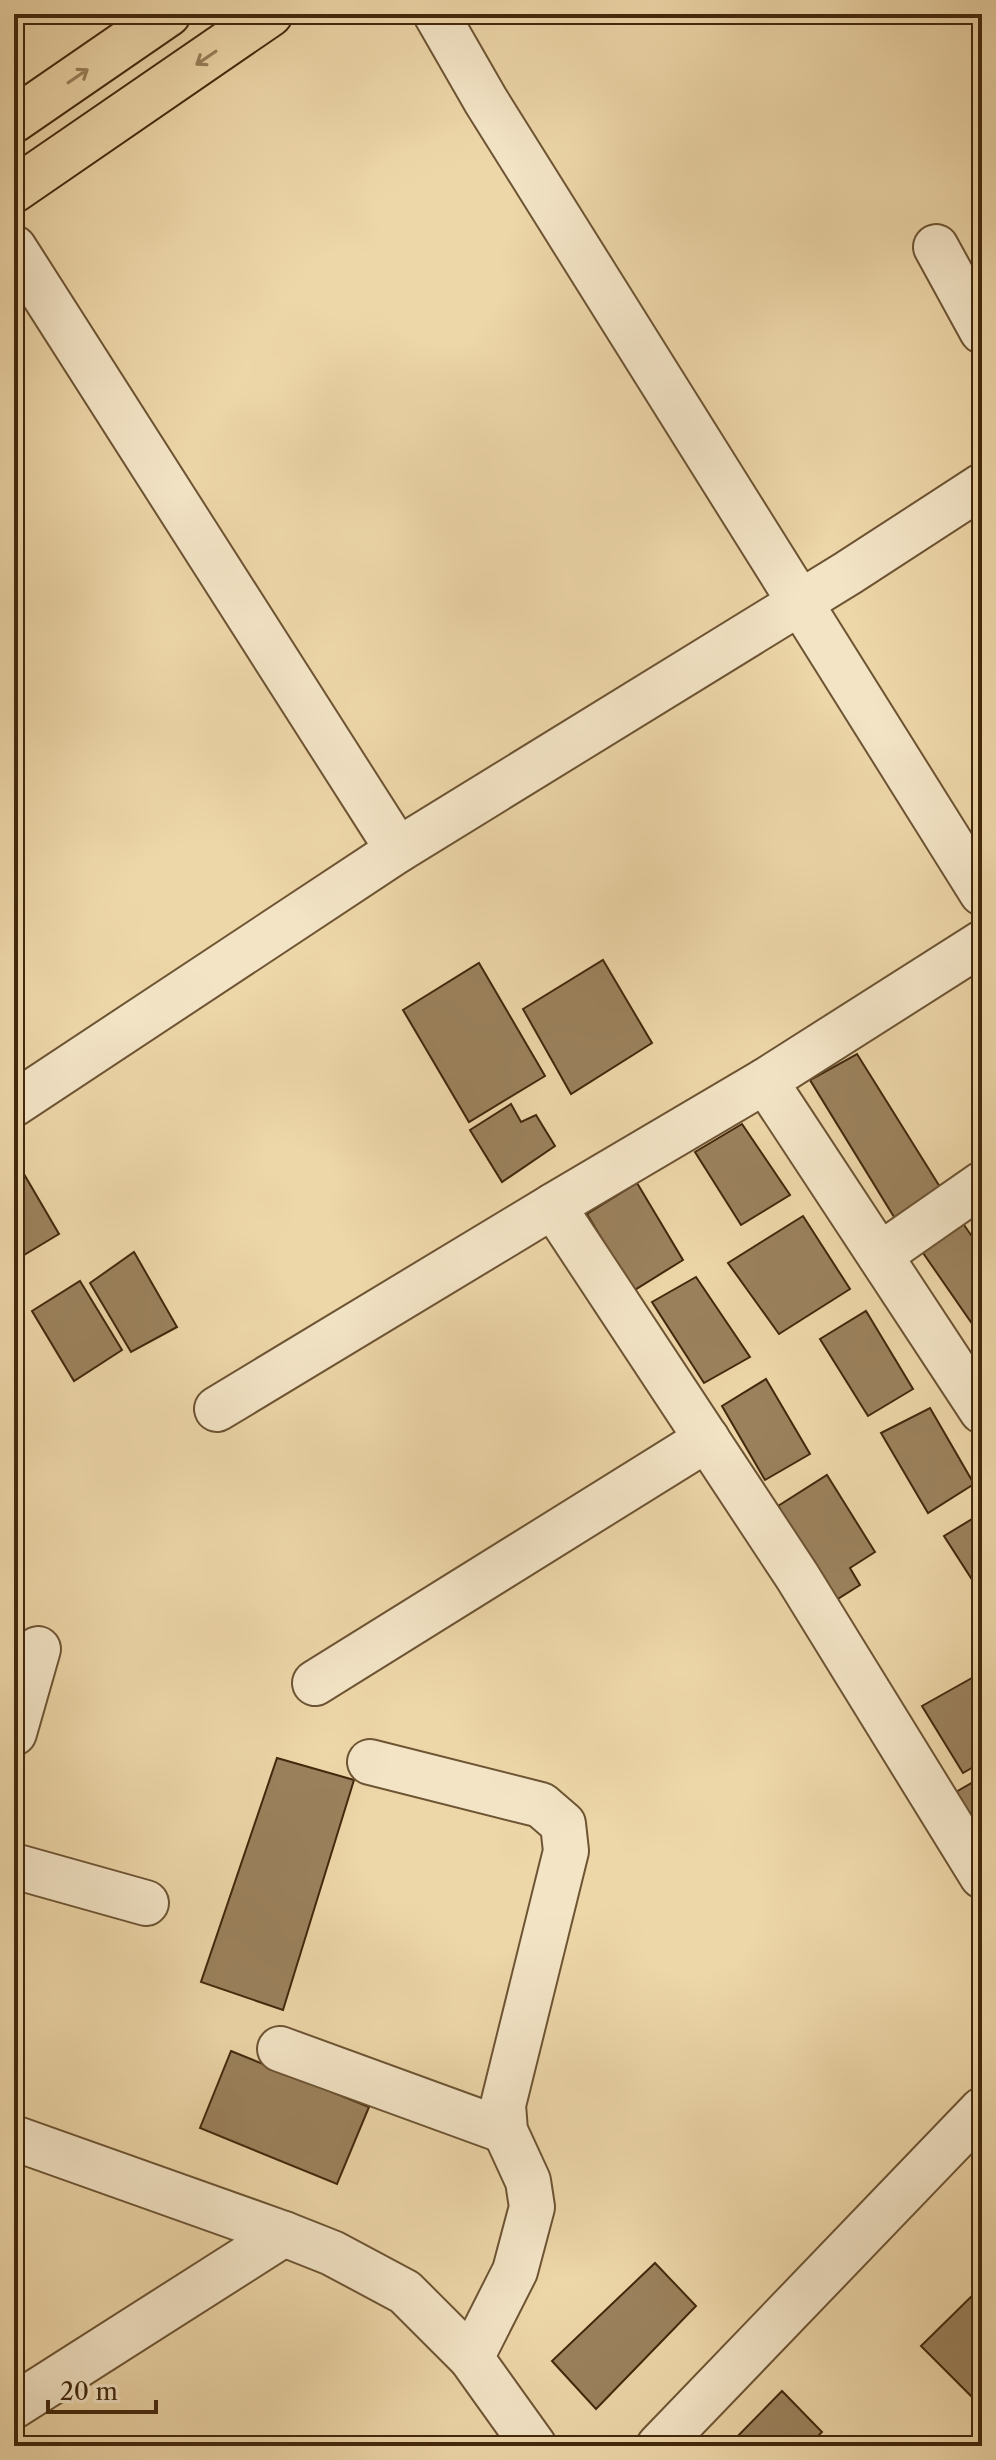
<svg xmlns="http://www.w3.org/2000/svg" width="996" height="2460" font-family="'Libre Caslon Text',serif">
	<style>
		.building { fill: #9b825d; stroke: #42280c; stroke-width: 2 }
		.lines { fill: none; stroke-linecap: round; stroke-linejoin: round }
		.minor-casing { stroke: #6d5433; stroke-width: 48 }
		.major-casing { stroke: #42280c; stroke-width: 48 }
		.minor { stroke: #f3e4c6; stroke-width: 44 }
		.major { stroke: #edd6a8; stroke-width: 44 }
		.oneway { stroke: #987f5a }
	</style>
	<rect width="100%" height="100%" fill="#edd6a8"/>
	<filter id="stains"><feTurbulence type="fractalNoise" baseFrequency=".0025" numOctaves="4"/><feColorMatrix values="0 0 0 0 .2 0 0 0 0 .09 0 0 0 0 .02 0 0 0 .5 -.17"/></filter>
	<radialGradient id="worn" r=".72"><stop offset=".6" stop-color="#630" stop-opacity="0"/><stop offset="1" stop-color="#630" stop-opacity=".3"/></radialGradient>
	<g class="building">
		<polygon points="967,14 982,14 982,35"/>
		<polygon points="603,960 652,1043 571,1094 523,1009"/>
		<polygon points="479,963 545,1076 469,1122 403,1010"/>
		<polygon points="857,1054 945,1195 899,1225 810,1080"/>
		<polygon points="511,1104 521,1122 536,1115 555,1146 502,1182 470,1130"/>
		<polygon points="742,1124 790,1195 741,1225 695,1152"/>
		<polygon points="14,1157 59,1234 14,1261"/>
		<polygon points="637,1183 683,1260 633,1291 587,1214"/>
		<polygon points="803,1216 850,1289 779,1334 728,1263"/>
		<polygon points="962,1222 982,1251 982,1338 921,1250"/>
		<polygon points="134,1252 177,1327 131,1352 90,1283"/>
		<polygon points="696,1277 750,1357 704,1383 652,1302"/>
		<polygon points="80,1281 122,1350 74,1381 32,1311"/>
		<polygon points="866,1311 913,1389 868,1416 820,1339"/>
		<polygon points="766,1379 810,1454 765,1480 722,1406"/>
		<polygon points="930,1408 974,1484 928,1513 881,1433"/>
		<polygon points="827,1475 875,1552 850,1568 860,1585 836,1600 778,1506"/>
		<polygon points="982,1513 982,1595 944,1536"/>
		<polygon points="979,1674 982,1679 982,1762 963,1773 922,1706"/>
		<polygon points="277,1758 354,1780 283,2010 201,1982"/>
		<polygon points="982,1777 982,1837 954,1793"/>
		<polygon points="231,2051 369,2107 337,2184 200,2128"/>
		<polygon points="655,2263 696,2306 596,2409 552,2361"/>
		<polygon points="982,2286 982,2407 921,2346"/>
		<polygon points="782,2391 822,2432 808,2446 728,2446"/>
	</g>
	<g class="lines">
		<defs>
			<g id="minor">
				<polyline points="436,14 486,101 982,893"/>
				<polyline points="936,247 982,331"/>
				<polyline points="14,248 398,850 848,573 982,486"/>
				<polyline points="982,943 765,1081 982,1411"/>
				<polyline points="765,1081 553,1206 797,1576 982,1876"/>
				<polyline points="14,1104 398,850"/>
				<polyline points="880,1255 982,1184"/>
				<polyline points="217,1409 553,1206"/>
				<polyline points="315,1683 707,1439"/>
				<polyline points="14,1733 38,1649"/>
				<polyline points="370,1762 541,1805 563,1824 566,1851 503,2105 505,2131 528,2181 532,2207 515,2271 471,2358"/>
				<polyline points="14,1866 146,1903"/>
				<polyline points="280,2049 505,2131"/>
				<polyline points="14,2138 284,2234 332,2253 405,2292 471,2358 534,2446"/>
				<polyline points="14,2406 284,2234"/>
				<polyline points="659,2446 982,2110"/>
			</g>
			<g id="major">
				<polyline points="14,120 168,14"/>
				<polyline points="14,190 270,14"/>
			</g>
		</defs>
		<use href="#minor" class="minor-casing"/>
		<use href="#major" class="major-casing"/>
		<use href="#minor" class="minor"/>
		<use href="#major" class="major"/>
	</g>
	<defs><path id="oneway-shaft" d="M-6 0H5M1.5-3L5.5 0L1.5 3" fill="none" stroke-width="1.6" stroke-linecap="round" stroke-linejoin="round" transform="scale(2)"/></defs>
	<g class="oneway">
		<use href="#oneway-shaft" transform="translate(206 58) rotate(146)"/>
		<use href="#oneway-shaft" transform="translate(78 76) rotate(-34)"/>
	</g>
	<rect width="996" height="2460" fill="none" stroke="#edd6a8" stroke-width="48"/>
	<rect x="16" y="16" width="964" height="2428" fill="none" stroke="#42280c" stroke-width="4"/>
	<rect x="24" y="24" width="948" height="2412" fill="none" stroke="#42280c" stroke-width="2"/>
	<path d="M48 2400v12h108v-12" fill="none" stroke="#42280c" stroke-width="4"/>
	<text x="60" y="2400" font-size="24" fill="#42280c" stroke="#f3e4c6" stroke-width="6" paint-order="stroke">20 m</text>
	<rect width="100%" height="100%" filter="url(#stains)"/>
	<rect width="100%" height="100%" fill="url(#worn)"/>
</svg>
